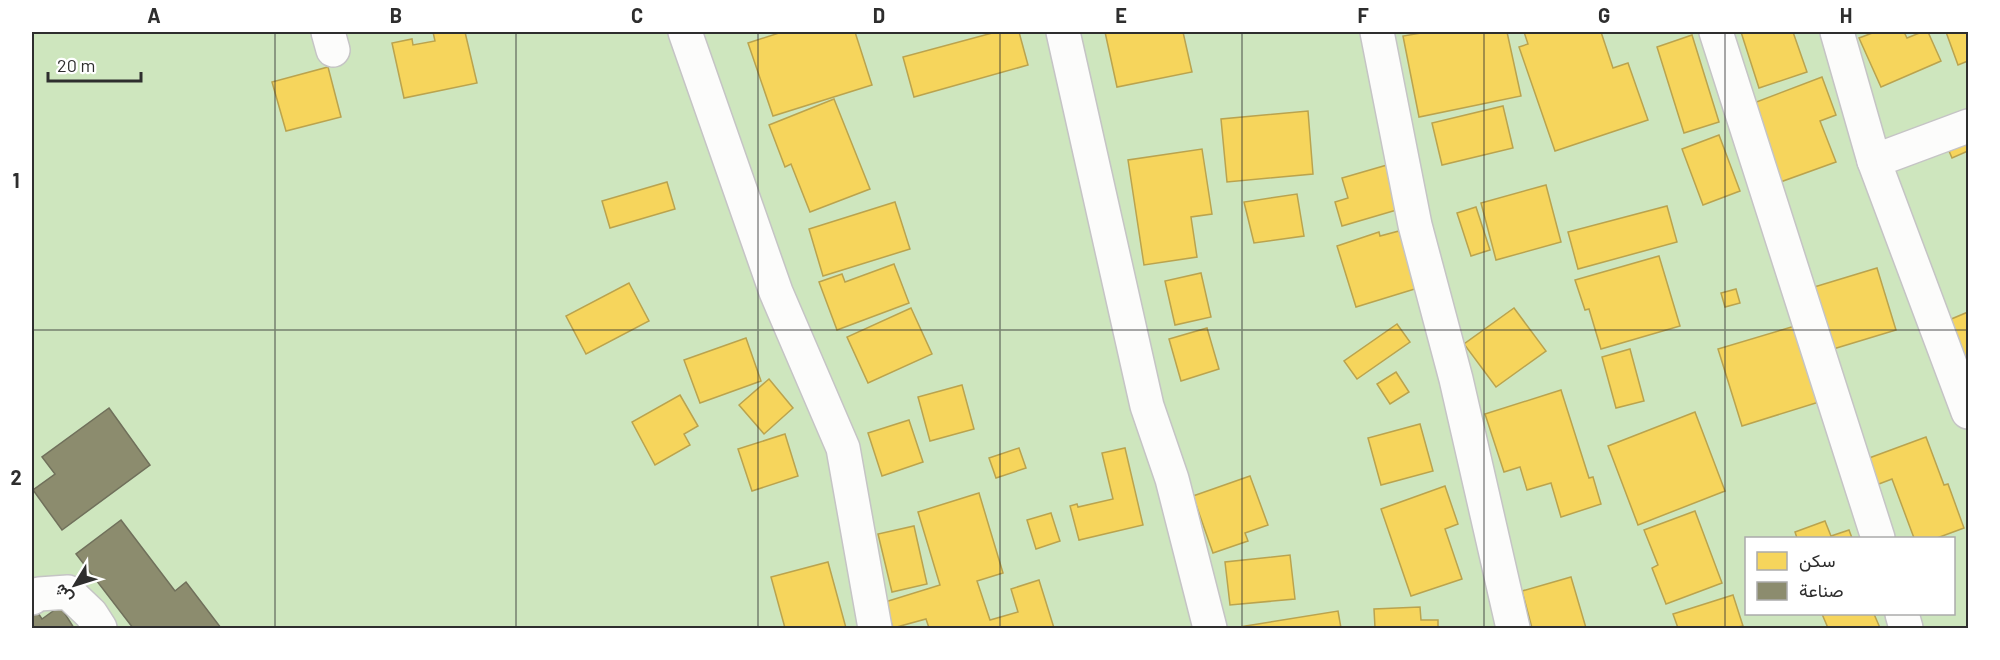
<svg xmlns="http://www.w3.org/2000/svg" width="2000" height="660" font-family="Barlow,Vazirmatn,sans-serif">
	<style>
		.green { fill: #cee6be; fill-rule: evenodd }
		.homes { fill: #f6d55c; stroke: #baa34e; stroke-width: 1.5 }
		.industry { fill: #8c8c6e; stroke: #70705b; stroke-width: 1.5 }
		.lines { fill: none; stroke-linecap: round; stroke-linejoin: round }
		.minor-casing { stroke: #c5c4c5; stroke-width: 36 }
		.minor { stroke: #fcfcfb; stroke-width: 33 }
		.grid { fill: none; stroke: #2e2e2e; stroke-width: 1.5; stroke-opacity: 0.55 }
		.neatline { fill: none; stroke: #2e2e2e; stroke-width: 2 }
		.grid-label { font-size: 20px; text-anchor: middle; font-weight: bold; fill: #2e2e2e }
	</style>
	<rect width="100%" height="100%" fill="#ece8e4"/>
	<path class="green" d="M 32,32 L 1968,32 L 1968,628 L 32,628 ZM 1746,538 L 1954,538 L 1954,614 L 1746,614 Z"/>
	<g class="homes">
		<polygon points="433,32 465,32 477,83 404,98 392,43 412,39 413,45 435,41"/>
		<polygon points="782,32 855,32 872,85 773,116 748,43"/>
		<polygon points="996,32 1019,32 1028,65 914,97 903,57"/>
		<polygon points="1105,32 1183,32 1192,72 1117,87"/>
		<polygon points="1427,32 1507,32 1521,96 1419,117 1403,36"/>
		<polygon points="1524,32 1601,32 1613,68 1628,63 1648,120 1555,151 1519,47 1528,44"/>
		<polygon points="1741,32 1793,32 1807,72 1759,88"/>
		<polygon points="1875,32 1904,32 1907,38 1922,32 1928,32 1941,61 1881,87 1859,38"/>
		<polygon points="1946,32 1968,32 1968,61 1958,65"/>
		<polygon points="1692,35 1719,122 1684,133 1657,47"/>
		<polygon points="328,67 341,117 286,131 272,82"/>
		<polygon points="1822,77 1836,115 1820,121 1836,162 1775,184 1746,106"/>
		<polygon points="834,99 870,189 810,212 791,164 785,167 769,125"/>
		<polygon points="1503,106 1513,148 1442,165 1432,123"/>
		<polygon points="1308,111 1313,174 1227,182 1221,119"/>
		<polygon points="1719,135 1740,191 1703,205 1682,149"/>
		<polygon points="1968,143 1968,151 1952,158 1949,151"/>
		<polygon points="1202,149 1212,214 1191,217 1197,257 1144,265 1128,160"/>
		<polygon points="1387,165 1400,209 1342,226 1335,202 1348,198 1342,178"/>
		<polygon points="667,182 675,209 610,228 602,201"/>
		<polygon points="1546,185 1561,242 1496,260 1481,203"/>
		<polygon points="1297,194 1304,236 1254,243 1244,202"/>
		<polygon points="895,202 910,249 823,276 809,229"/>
		<polygon points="1667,206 1677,242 1578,269 1568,232"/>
		<polygon points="1476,207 1490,250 1471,256 1457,213"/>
		<polygon points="1399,231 1418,288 1356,307 1337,246 1379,232 1380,236"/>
		<polygon points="1659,256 1680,326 1601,349 1589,309 1585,310 1575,280"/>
		<polygon points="894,264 909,303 837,330 819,282 842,274 845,282"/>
		<polygon points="1877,268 1896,330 1820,353 1801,291"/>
		<polygon points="1201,273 1211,317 1175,325 1165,281"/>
		<polygon points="629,283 649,321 586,354 566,316"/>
		<polygon points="1736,289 1740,303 1725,307 1721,293"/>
		<polygon points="911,308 932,354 868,383 847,337"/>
		<polygon points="1514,308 1546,351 1496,387 1464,344"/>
		<polygon points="1968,312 1968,368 1949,320"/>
		<polygon points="1397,324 1410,342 1357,379 1344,361"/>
		<polygon points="1795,326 1819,402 1742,426 1718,349"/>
		<polygon points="1207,328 1219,369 1181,381 1169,339"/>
		<polygon points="746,338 761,381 700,403 684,360"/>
		<polygon points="1630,349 1644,401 1616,408 1602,357"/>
		<polygon points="1396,372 1409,392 1390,404 1377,384"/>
		<polygon points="769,379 793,408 764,434 739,405"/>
		<polygon points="962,385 974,429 930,441 918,397"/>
		<polygon points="1561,390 1589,478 1593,477 1601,504 1561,517 1551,483 1527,490 1520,467 1504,472 1485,414"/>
		<polygon points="680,395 698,426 684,434 690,445 655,465 632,422"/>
		<polygon points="1695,412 1725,491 1638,525 1608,446"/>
		<polygon points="909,420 923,462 882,476 868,433"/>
		<polygon points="1420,424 1433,471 1381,485 1368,438"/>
		<polygon points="785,434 798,476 752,491 738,449"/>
		<polygon points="1926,437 1944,485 1948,484 1964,528 1937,538 1914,538 1892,479 1871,487 1861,461"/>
		<polygon points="1019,448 1026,468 996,478 989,458"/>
		<polygon points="1125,448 1143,525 1079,540 1070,506 1077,504 1078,507 1113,499 1102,453"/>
		<polygon points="1250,476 1268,525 1245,533 1248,541 1213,553 1193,496"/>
		<polygon points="1445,486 1458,524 1445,529 1462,579 1411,596 1381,509"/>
		<polygon points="979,493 1003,573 977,581 990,620 1018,612 1011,589 1039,580 1054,628 929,628 926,619 893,628 885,602 940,585 918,512"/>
		<polygon points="1695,511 1722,583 1666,604 1652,568 1658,565 1644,530"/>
		<polygon points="1051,513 1060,541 1036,549 1027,520"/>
		<polygon points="1825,521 1831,536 1849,530 1852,538 1797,538 1795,532"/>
		<polygon points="914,526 927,584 892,592 878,534"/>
		<polygon points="1290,555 1295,599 1230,605 1225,562"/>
		<polygon points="828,562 846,628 785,628 771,577"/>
		<polygon points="1571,577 1586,628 1532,628 1522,591"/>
		<polygon points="1733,595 1743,626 1733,628 1678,628 1673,614"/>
		<polygon points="1420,607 1421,620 1438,620 1438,628 1375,628 1374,609"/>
		<polygon points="1338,611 1341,628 1233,628"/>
		<polygon points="1822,614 1874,614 1880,628 1828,628"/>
	</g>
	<g class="industry">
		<polygon points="109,408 150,465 62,530 33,490 55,474 42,457"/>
		<polygon points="121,520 175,591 186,582 221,628 133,628 76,554"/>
		<polygon points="60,606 74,628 32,628 32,609 34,607 42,619"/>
	</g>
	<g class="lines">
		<defs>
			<g id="minor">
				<polyline points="328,32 333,50"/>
				<polyline points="685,32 776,292 843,448 875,628"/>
				<polyline points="1063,32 1147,406 1172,479 1210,628"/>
				<polyline points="1377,32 1415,225 1456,379 1513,628"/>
				<polyline points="1716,32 1878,538"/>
				<polyline points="1837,32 1874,161 1968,412"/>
				<polyline points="1874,161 1968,126"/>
				<polyline points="32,598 39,594 68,592 91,614 100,628"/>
				<polyline points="1902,614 1906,628"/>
			</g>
		</defs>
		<use href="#minor" class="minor-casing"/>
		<use href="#minor" class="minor"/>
	</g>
	<path class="grid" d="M 275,32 L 275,628M 516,32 L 516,628M 758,32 L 758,628M 1000,32 L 1000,628M 1242,32 L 1242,628M 1484,32 L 1484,628M 1725,32 L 1725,628M 32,330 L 1968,330"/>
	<rect width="2000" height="660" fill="none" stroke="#ffffff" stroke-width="66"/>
	<rect x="1745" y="537" width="210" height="78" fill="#ffffff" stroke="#ababab" stroke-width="1.5"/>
	<rect x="1757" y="552" width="30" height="18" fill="#f6d55c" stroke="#ababab" stroke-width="1.5"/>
	<text x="1799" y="567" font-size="18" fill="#2e2e2e">سكن</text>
	<rect x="1757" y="582" width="30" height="18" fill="#8c8c6e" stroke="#ababab" stroke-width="1.5"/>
	<text x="1799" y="597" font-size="18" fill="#2e2e2e">صناعة</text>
	<g transform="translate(75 585) rotate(232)" stroke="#ffffff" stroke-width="4.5" paint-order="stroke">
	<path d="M0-4.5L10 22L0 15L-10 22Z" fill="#2e2e2e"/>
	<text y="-9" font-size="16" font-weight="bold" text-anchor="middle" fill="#2e2e2e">ش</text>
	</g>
	<path d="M48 72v9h93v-9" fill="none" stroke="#2e2e2e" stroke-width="3"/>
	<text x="57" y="72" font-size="18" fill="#2e2e2e" stroke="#ffffff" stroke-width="4.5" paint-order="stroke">20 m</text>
	<rect x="33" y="33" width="1934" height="594" class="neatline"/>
	<g class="grid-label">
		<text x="154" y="23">A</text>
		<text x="396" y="23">B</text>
		<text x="637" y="23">C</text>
		<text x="879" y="23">D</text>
		<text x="1121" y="23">E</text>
		<text x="1363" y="23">F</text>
		<text x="1604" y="23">G</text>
		<text x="1846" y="23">H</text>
		<text x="16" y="188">1</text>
		<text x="16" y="485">2</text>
	</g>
</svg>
